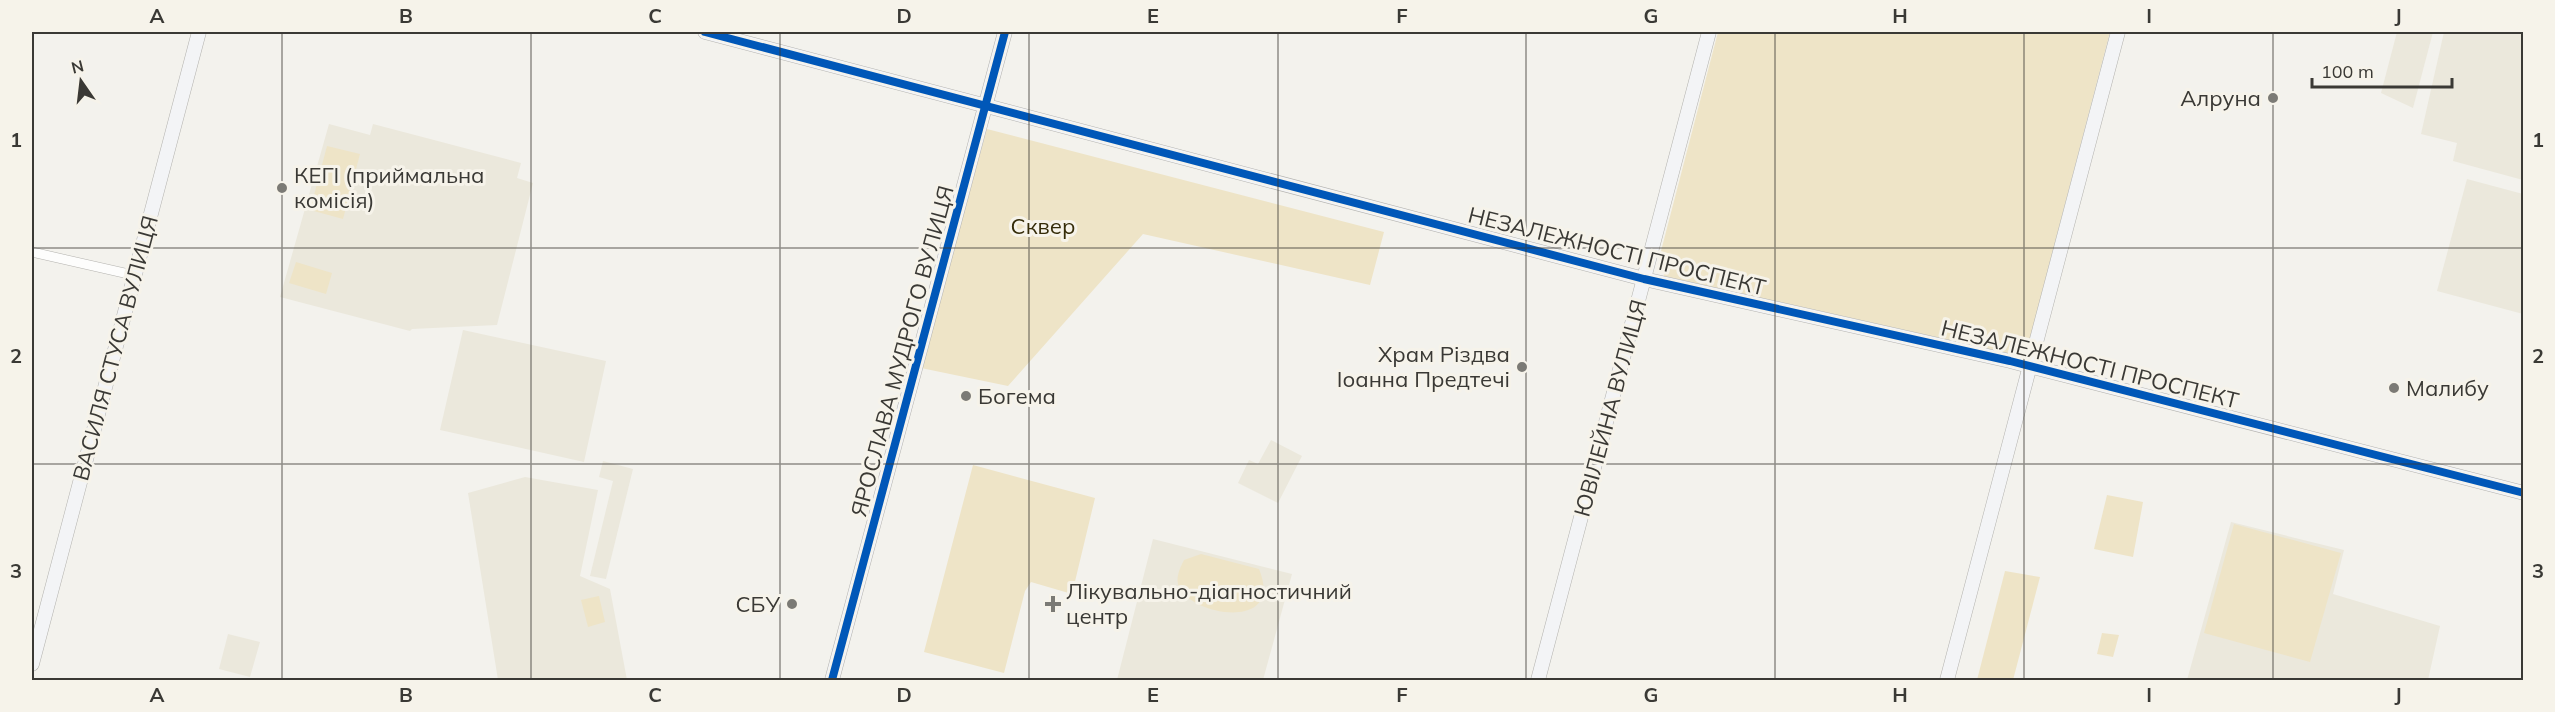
<svg xmlns="http://www.w3.org/2000/svg" width="2555" height="712" font-family="Mulish,sans-serif">
	<style>
		.built { fill: #ebe8dc }
		.green { fill: #eee4c7 }
		.lines { fill: none; stroke-linecap: round; stroke-linejoin: round }
		.street-casing { stroke: #b4b3af; stroke-width: 10 }
		.secondary-casing { stroke: #b4b3af; stroke-width: 15 }
		.street { stroke: #fdfdfc; stroke-width: 9 }
		.secondary { stroke: #f3f4f6; stroke-width: 14 }
		.cycleway-casing { stroke: #f6f3ea; stroke-width: 11 }
		.cycleway { stroke: #0057b8; stroke-width: 8 }
		.grid { fill: none; stroke: #3a3935; stroke-width: 1.5; stroke-opacity: 0.55 }
		.poi-dot { fill: #7b7a75; stroke: #f6f3ea; stroke-width: 2 }
		.labels { text-anchor: middle; dominant-baseline: central; stroke-width: 6; stroke-linejoin: round; paint-order: stroke }
		.poi-label { font-size: 22px; fill: #3a3935; stroke: #f6f3ea; text-anchor: start }
		.park-label { font-size: 22px; fill: #352c09; stroke: #f6f3ea }
		.street-label { font-size: 22px; fill: #3a3935; stroke: #f6f3ea }
		.neatline { fill: none; stroke: #3a3935; stroke-width: 2 }
		.grid-label { font-size: 20px; text-anchor: middle; font-weight: bold; fill: #3a3935 }
	</style>
	<rect width="100%" height="100%" fill="#f3f2ed"/>
	<g class="built">
		<polygon points="2397,32 2433,32 2413,108 2381,93"/>
		<polygon points="2444,32 2523,32 2523,180 2453,161 2457,143 2421,134"/>
		<polygon points="329,124 370,135 373,124 521,163 517,178 533,183 497,325 412,329 410,331 280,297"/>
		<polygon points="2467,179 2523,194 2523,314 2437,291"/>
		<polygon points="463,330 606,361 584,462 440,430"/>
		<polygon points="1271,440 1302,456 1278,503 1238,483 1249,460 1258,464"/>
		<polygon points="603,461 633,469 606,579 590,576 613,481 599,477"/>
		<polygon points="525,477 598,490 580,576 610,589 627,680 498,680 468,493"/>
		<polygon points="2231,522 2344,550 2333,594 2440,626 2428,680 2187,680"/>
		<polygon points="1153,539 1292,574 1263,680 1117,680"/>
		<polygon points="228,634 260,642 250,677 219,669"/>
	</g>
	<g class="green">
		<polygon points="1718,32 2110,32 2029,342 2022,352 2012,354 1664,276 1661,251"/>
		<polygon points="987,129 1384,232 1370,285 1143,234 1008,386 921,368"/>
		<polygon points="327,146 360,154 343,219 310,210"/>
		<polygon points="296,262 332,273 326,294 289,283"/>
		<polygon points="973,465 1095,498 1072,594 1031,582 1025,591 1004,673 924,652"/>
		<polygon points="2107,495 2143,502 2133,557 2094,549"/>
		<polygon points="2234,524 2341,553 2310,662 2204,633"/>
		<path d="M 1201,554 L 1259,569 C 1285,632 1192,616 1179,587 C 1175,578 1180,568 1184,560 Z"/>
		<polygon points="2005,571 2040,577 2013,680 1977,680"/>
		<polygon points="599,596 605,622 588,627 581,600"/>
		<polygon points="2102,633 2119,635 2113,657 2097,654"/>
	</g>
	<g class="lines">
		<defs>
			<polyline id="street" points="32,252 133,275"/>
			<g id="secondary">
				<polyline points="705,32 1644,279 2010,361 2524,493"/>
				<polyline points="32,664 199,32"/>
				<polyline points="832,680 1005,32"/>
				<polyline points="1538,680 1709,32"/>
				<polyline points="1947,680 2118,32"/>
			</g>
		</defs>
		<use href="#street" class="street-casing"/>
		<use href="#secondary" class="secondary-casing"/>
		<use href="#street" class="street"/>
		<use href="#secondary" class="secondary"/>
		<defs>
			<g id="cycleway">
				<polyline points="705,32 1644,279 2010,361 2524,493"/>
				<polyline points="832,680 1005,32"/>
			</g>
		</defs>
		<use href="#cycleway" class="cycleway-casing"/>
		<use href="#cycleway" class="cycleway"/>
	</g>
	<path class="grid" d="M 282,32 L 282,680M 531,32 L 531,680M 780,32 L 780,680M 1029,32 L 1029,680M 1278,32 L 1278,680M 1526,32 L 1526,680M 1775,32 L 1775,680M 2024,32 L 2024,680M 2273,32 L 2273,680M 32,248 L 2524,248M 32,464 L 2524,464"/>
	<g class="poi-dot">
		<circle cx="2273" cy="98" r="6"/>
		<circle cx="282" cy="188" r="6"/>
		<circle cx="1522" cy="367" r="6"/>
		<circle cx="2394" cy="388" r="6"/>
		<circle cx="966" cy="396" r="6"/>
		<circle cx="792" cy="604" r="6"/>
		<path d="M1050 595h6v6h6v6h-6v6h-6v-6h-6v-6h6z"/>
	</g>
	<g class="labels">
		<g class="poi-label">
			<text x="2261" y="98" text-anchor="end">Алруна</text>
			<text x="294" y="175">КЕГІ (приймальна<tspan x="294" dy="25">комісія)</tspan></text>
			<text x="1510" y="354" text-anchor="end">Храм Різдва<tspan x="1510" dy="25">Іоанна Предтечі</tspan></text>
			<text x="2406" y="388">Малибу</text>
			<text x="978" y="396">Богема</text>
			<text x="1066" y="591">Лікувально-діагностичний<tspan x="1066" dy="25">центр</tspan></text>
			<text x="780" y="604" text-anchor="end">СБУ</text>
		</g>
		<g class="park-label">
			<text x="1043" y="226">Сквер</text>
		</g>
		<g class="street-label">
			<text transform="translate(1617 251) rotate(14)">НЕЗАЛЕЖНОСТІ ПРОСПЕКТ</text>
			<text transform="translate(115 348) rotate(-75)">ВАСИЛЯ СТУСА ВУЛИЦЯ</text>
			<text transform="translate(902 351) rotate(-75)">ЯРОСЛАВА МУДРОГО ВУЛИЦЯ</text>
			<text transform="translate(2090 364) rotate(14)">НЕЗАЛЕЖНОСТІ ПРОСПЕКТ</text>
			<text transform="translate(1610 408) rotate(-75)">ЮВІЛЕЙНА ВУЛИЦЯ</text>
		</g>
	</g>
	<rect width="2555" height="712" fill="none" stroke="#f6f3ea" stroke-width="66"/>
	<g transform="translate(81 81) rotate(346)" stroke="#f6f3ea" stroke-width="4.5" paint-order="stroke">
	<path d="M0-4.5L10 22L0 15L-10 22Z" fill="#3a3935"/>
	<text y="-9" font-size="16" font-weight="bold" text-anchor="middle" fill="#3a3935">N</text>
	</g>
	<path d="M2312 78v9h140v-9" fill="none" stroke="#3a3935" stroke-width="3"/>
	<text x="2321" y="78" font-size="18" fill="#3a3935" stroke="#f6f3ea" stroke-width="4.5" paint-order="stroke">100 m</text>
	<rect x="33" y="33" width="2489" height="646" class="neatline"/>
	<g class="grid-label">
		<text x="157" y="23">A</text>
		<text x="406" y="23">B</text>
		<text x="655" y="23">C</text>
		<text x="904" y="23">D</text>
		<text x="1153" y="23">E</text>
		<text x="1402" y="23">F</text>
		<text x="1651" y="23">G</text>
		<text x="1900" y="23">H</text>
		<text x="2149" y="23">I</text>
		<text x="2398" y="23">J</text>
		<text x="16" y="147">1</text>
		<text x="2538" y="147">1</text>
		<text x="16" y="363">2</text>
		<text x="2538" y="363">2</text>
		<text x="16" y="578">3</text>
		<text x="2538" y="578">3</text>
		<text x="157" y="702">A</text>
		<text x="406" y="702">B</text>
		<text x="655" y="702">C</text>
		<text x="904" y="702">D</text>
		<text x="1153" y="702">E</text>
		<text x="1402" y="702">F</text>
		<text x="1651" y="702">G</text>
		<text x="1900" y="702">H</text>
		<text x="2149" y="702">I</text>
		<text x="2398" y="702">J</text>
	</g>
</svg>
